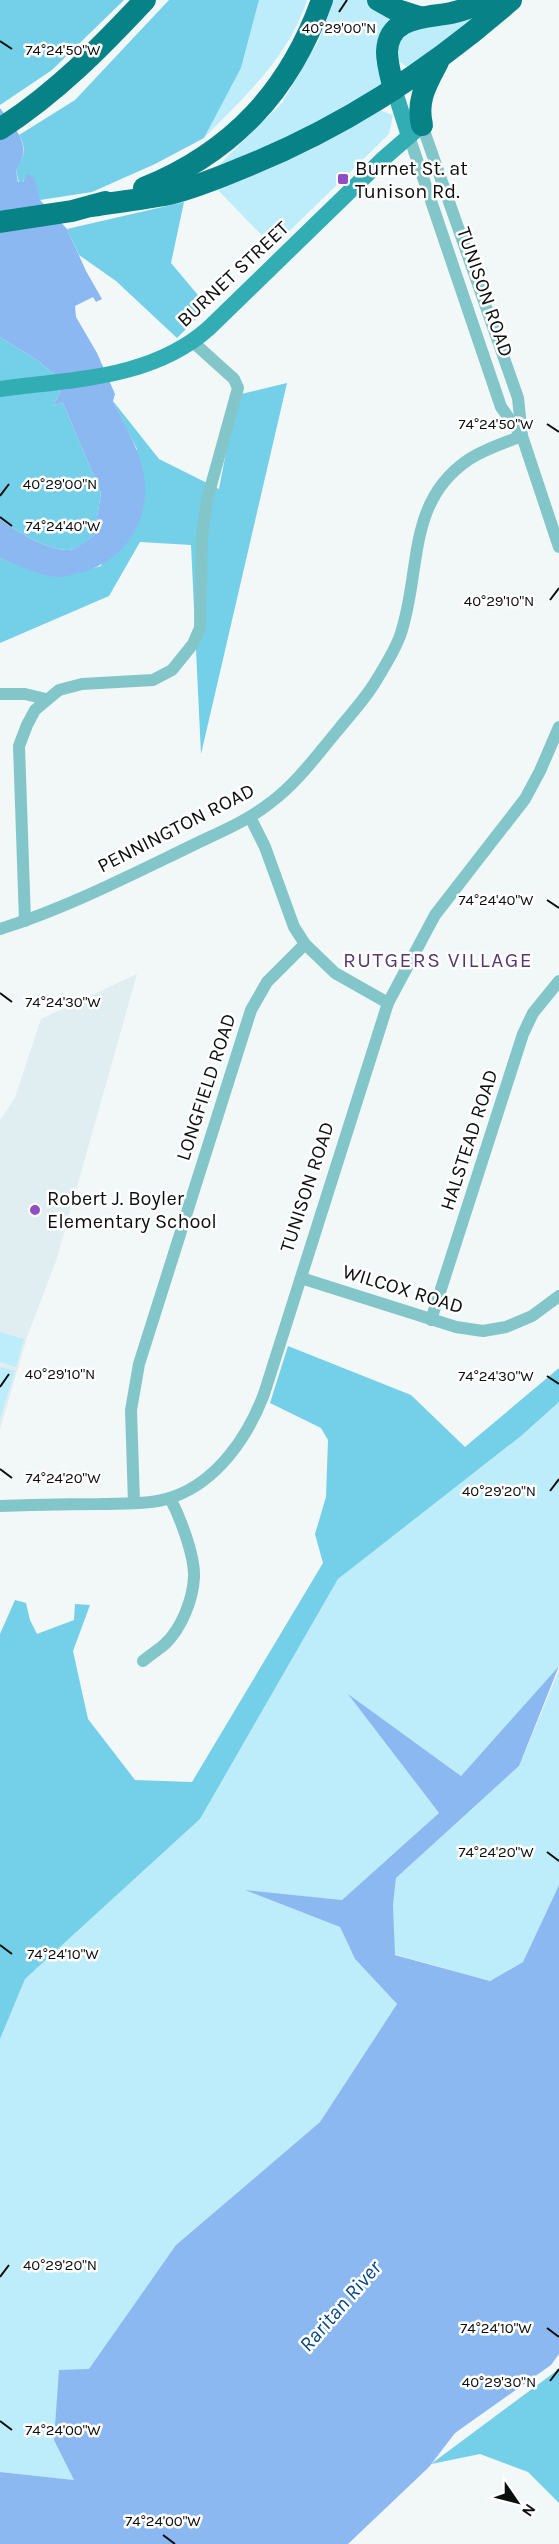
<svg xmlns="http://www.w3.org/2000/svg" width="559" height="2544" font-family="Karla,sans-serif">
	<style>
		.built { fill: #e0edf1 }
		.green { fill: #bdecfa }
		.forest { fill: #74cfe8 }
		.water { fill: #8bb8f0 }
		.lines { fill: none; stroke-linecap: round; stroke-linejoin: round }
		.street { stroke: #82c6ca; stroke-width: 12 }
		.secondary { stroke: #31adb3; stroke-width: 16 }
		.highway { stroke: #078287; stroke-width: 22 }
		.ticks { fill: none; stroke: #0d0f0f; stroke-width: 2 }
		.poi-dot { fill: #914ec2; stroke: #fff; stroke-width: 2 }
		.labels { text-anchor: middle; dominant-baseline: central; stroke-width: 5; stroke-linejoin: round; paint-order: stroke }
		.poi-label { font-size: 20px; fill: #0d0f0f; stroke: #fff; text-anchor: start }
		.street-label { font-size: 20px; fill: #0d0f0f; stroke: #fff }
		.neighbourhood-label { font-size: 21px; letter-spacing: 1.5px; fill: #573771; stroke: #fff }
		.water-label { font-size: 21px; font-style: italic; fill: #044687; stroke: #fff }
		.ticks-label { font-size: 15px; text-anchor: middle; fill: #0d0f0f; stroke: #fff; stroke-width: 5; stroke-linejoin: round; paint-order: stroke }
	</style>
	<rect width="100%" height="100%" fill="#f2f7f8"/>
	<polygon class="built" points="137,974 56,1261 27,1337 0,1429 0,1120 15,1098 41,1019"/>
	<g class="green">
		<path d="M 259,0 L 307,0 C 288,58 245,96 204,138 L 241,68 Z"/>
		<polygon points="332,0 371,0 394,21 385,84 309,130 218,166 282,103 319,40"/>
		<polygon points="489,7 408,67 398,61 396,44 404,29"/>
		<polygon points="379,110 393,115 389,134 273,247 217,189 313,149"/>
		<polygon points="0,1332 24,1339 16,1367 0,1362"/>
		<polygon points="0,1367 15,1371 0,1419"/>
		<polygon points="559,1402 559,1666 461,1776 350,1696 439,1813 342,1900 248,1891 340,1927 355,1959 397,2004 320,2122 176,2245 74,2480 0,2472 0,2039 25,1979 200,1819 338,1579 521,1436"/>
		<polygon points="559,1670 559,1885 523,1962 490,1981 394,1954 393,1905 396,1878 519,1766"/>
	</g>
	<g class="forest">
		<polygon points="0,0 124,0 52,70 0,105"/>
		<path d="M 169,0 L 259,0 L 241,68 L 204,138 L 155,164 L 92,192 L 40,200 L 24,179 L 23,182 L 19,183 L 16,170 C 24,158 27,148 19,135 L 75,100 Z"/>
		<polygon points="184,202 171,263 208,307 177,338 116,281 79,255 67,229"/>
		<path d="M 0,337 L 37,360 L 53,373 L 60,393 L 53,405 L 63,403 L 101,493 L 94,535 C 88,539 81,547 74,549 C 54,555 16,531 0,519 Z"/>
		<polygon points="287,383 201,754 191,545 140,542 109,596 0,643 0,558 42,574 59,577 101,566 137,449 113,401 159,459 219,489 237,395"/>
		<polygon points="288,1346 411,1395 465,1447 559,1368 559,1402 521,1436 338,1579 200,1819 25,1979 0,2039 0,1634 15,1600 26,1603 30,1620 37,1634 74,1620 75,1604 90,1605 73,1651 88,1719 135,1780 192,1782 323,1563 315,1534 326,1497 328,1440 321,1428 270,1403"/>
		<polygon points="559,2369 559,2503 528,2472 480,2454 431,2464"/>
	</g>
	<g class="water">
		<path d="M 0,108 C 15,129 34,145 16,170 L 18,182 L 23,182 L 27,174 L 34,177 L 40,200 L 67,229 L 86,271 L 102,299 L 96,302 L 93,297 L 75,306 L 76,317 L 97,353 L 115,394 L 113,401 C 127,429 146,460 145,491 C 145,531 117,564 79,573 C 72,574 63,578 56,577 C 37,575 18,565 0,558 L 0,519 C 16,531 54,555 74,549 C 81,546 88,539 94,535 L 101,493 L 63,403 L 53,405 L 60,393 L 53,373 L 37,360 L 0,337 Z"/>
		<polygon points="559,1666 519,1766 396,1878 393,1905 395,1955 490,1981 523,1962 559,1885 559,2354 551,2365 455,2433 429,2467 348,2544 0,2544 0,2472 74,2480 54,2440 59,2370 89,2369 176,2245 320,2122 397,2004 355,1959 340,1927 245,1890 342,1900 439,1813 348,1694 461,1776"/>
	</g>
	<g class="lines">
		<g class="street">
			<polyline points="422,125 518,398 522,436 559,547"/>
			<polyline points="409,136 501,407 521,435"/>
			<polyline points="0,694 25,694 46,699"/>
			<polyline points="250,817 265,847 294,927 305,944 335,973 388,1003"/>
			<polyline points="25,921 19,746 27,725 35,710 59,690 82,684 153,680 172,670 193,644 200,628 202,536 207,500 238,388 234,379 193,342"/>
			<path d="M 0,929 C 64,909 127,877 187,848 C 215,834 246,822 270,803 C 297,783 317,755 338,730 C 350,715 364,700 374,684 C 384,668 394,652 400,636 C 422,573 405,503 468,460 C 484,449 504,443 522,436"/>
			<polyline points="301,1278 456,1327 483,1331 506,1327 532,1316 559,1296"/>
			<polyline points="431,1320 523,1034 533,1013 559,981"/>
			<polyline points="134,1503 131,1410 139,1364 251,1010 267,982 305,944"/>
			<path d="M 0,1506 C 33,1505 67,1504 100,1504 C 124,1503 150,1505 173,1497 C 218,1481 248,1436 264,1394 L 388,1003 L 435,915 L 525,799 L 540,771 L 559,727"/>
			<path d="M 143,1661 C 150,1655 158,1650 165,1644 C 181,1629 193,1600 194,1577 C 195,1556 180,1517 170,1498"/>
		</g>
		<g class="secondary">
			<polyline points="394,89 409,136"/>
			<path d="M 0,389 C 73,379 152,379 209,328 L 383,159 L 422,125"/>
		</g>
		<g class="highway">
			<polyline points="378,0 394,9 419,17"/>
			<path d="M 394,89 C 391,77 387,64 387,52 C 388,16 425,18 451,13 C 464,10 475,6 486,0"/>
			<path d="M 422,125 C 416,100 427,83 438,62"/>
			<path d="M 0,129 C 56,93 100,48 145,0"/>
			<path d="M 144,188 C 233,152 290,90 322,0"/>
			<path d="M 92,206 C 118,202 144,199 169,194 C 193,188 218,178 242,168 C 340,129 431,70 511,0"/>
			<polyline points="0,222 72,211 105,202"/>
		</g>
	</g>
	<path class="ticks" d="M 339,12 L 347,0M 0,41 L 12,49M 547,424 L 559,432M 0,496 L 9,484M 0,517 L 12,526M 550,600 L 559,588M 547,900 L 559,908M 0,993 L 12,1002M 547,1376 L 559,1384M 0,1387 L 9,1374M 0,1469 L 12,1478M 550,1491 L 559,1479M 547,1852 L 559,1861M 0,1945 L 12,1954M 0,2277 L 9,2265M 547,2328 L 559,2337M 550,2381 L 559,2369M 0,2421 L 12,2430M 163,2535 L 175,2544"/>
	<g class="poi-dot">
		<rect x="337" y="173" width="12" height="12" rx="3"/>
		<circle cx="35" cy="1210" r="6"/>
	</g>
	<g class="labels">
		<g class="poi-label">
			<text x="355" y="168">Burnet St. at<tspan x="355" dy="23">Tunison Rd.</tspan></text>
			<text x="47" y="1198">Robert J. Boyler<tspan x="47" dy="23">Elementary School</tspan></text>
		</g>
		<g class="street-label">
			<text transform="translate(233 274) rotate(-43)">BURNET STREET</text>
			<text transform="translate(485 292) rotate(71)">TUNISON ROAD</text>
			<text transform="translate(176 828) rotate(-27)">PENNINGTON ROAD</text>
			<text transform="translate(206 1087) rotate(-72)">LONGFIELD ROAD</text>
			<text transform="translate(469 1140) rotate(-72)">HALSTEAD ROAD</text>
			<text transform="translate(307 1187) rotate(-72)">TUNISON ROAD</text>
			<text transform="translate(403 1289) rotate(17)">WILCOX ROAD</text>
		</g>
		<g class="neighbourhood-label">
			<text x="438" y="960">RUTGERS VILLAGE</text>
		</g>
		<g class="water-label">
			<text transform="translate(340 2306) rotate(-49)">Raritan River</text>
		</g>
	</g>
	<g class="ticks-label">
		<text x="339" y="33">40°29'00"N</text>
		<text x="63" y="55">74°24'50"W</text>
		<text x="496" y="429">74°24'50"W</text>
		<text x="60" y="489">40°29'00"N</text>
		<text x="63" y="531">74°24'40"W</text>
		<text x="499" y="606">40°29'10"N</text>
		<text x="496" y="905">74°24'40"W</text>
		<text x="63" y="1007">74°24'30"W</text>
		<text x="60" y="1379">40°29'10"N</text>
		<text x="496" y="1381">74°24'30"W</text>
		<text x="63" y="1483">74°24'20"W</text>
		<text x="499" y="1496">40°29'20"N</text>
		<text x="496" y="1857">74°24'20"W</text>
		<text x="63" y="1959">74°24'10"W</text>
		<text x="60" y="2270">40°29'20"N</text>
		<text x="496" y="2333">74°24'10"W</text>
		<text x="499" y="2387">40°29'30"N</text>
		<text x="63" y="2435">74°24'00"W</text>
		<text x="163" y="2526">74°24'00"W</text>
	</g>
	<g transform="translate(517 2502) rotate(125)" stroke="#ffffff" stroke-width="4.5" paint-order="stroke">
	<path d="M0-4.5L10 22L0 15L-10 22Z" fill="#0d0f0f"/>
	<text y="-9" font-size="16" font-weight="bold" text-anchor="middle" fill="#0d0f0f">N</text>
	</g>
</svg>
